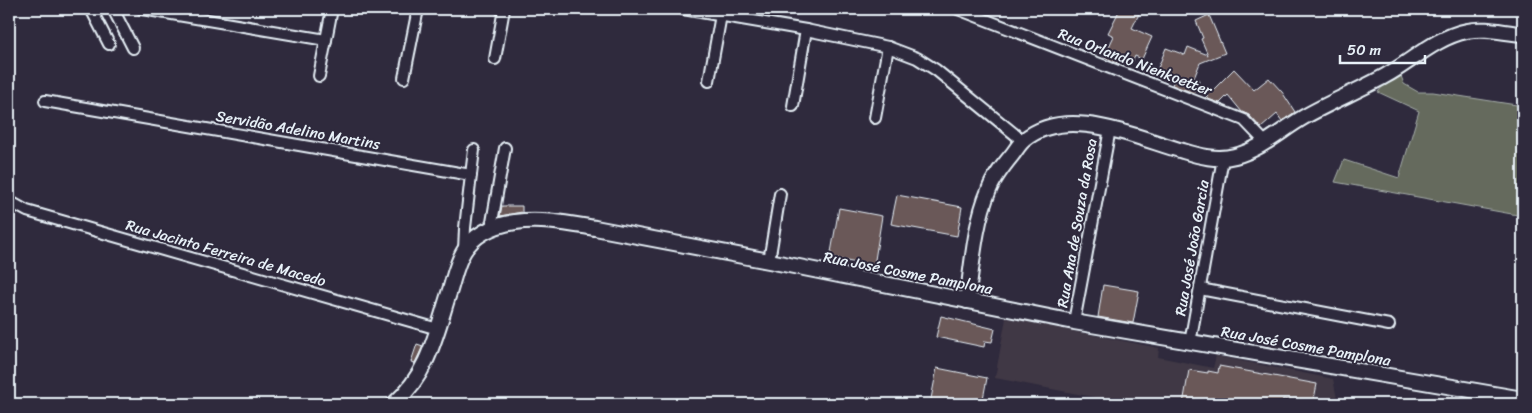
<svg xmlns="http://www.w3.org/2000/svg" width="1532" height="413" font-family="Sriracha,sans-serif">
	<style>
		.built { fill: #413845 }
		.green { fill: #656a5d; stroke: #a6aeaa }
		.building { fill: #6a5858; stroke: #e8f1f8 }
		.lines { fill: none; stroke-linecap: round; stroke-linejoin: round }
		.street-casing { stroke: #e8f1f8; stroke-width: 14 }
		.secondary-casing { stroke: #e8f1f8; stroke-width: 18 }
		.street { stroke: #2f2a3d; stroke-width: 10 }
		.secondary { stroke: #2f2a3d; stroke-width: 14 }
		.labels { text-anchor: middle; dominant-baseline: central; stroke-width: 4; stroke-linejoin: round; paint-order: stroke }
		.street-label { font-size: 15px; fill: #e8f1f8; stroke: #2f2a3d }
	</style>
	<rect width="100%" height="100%" fill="#2f2a3d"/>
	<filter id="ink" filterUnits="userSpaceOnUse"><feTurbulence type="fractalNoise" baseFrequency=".02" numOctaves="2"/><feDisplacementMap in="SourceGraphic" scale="10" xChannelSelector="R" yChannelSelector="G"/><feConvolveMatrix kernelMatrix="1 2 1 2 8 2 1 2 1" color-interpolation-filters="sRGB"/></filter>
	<g filter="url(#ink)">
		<polygon class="built" points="1006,318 1159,348 1158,357 1213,368 1216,356 1333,379 1338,404 1130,404 995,378"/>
		<polygon class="green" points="1401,76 1404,84 1418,92 1433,92 1523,106 1523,216 1335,182 1344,160 1399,178 1419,111 1378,92 1383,86"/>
		<g class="building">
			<polygon points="1120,9 1127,9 1139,14 1132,28 1152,37 1142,59 1135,56 1132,63 1123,58 1120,64 1104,57 1114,36 1108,33"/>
			<polygon points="1209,15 1225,53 1200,63 1194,78 1199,80 1194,93 1172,85 1174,80 1156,73 1166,48 1185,55 1188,47 1208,55 1201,39 1203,38 1196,21"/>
			<polygon points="1234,69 1254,90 1269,78 1282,92 1295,112 1282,121 1277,114 1261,128 1249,115 1242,112 1228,95 1220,103 1205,98"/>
			<polygon points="897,195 962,207 957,236 891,224"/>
			<polygon points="502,206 522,206 522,212 500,216"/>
			<polygon points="839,208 882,216 874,266 830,258"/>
			<polygon points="1103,285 1139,291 1133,323 1098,317"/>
			<polygon points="941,316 995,329 992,342 985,341 984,347 936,337"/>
			<polygon points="417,344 423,346 415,363 411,362"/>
			<polygon points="1219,366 1317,384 1313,404 1283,399 1282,404 1183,404 1189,370 1208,373 1208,371 1218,373"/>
			<polygon points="937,368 987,378 982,404 930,404"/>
		</g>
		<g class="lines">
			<defs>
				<g id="street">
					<polyline points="91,9 109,44"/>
					<polyline points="113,9 133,48"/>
					<polyline points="142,9 326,40"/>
					<polyline points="683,9 806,30 888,47 917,58 936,70 1023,141"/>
					<polyline points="958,9 1244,120 1266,143"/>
					<polyline points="495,59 504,9"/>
					<polyline points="319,76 332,9"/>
					<polyline points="404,78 418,9"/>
					<polyline points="709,81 721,15"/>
					<polyline points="45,101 471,175 465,228 464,250"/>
					<polyline points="793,106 806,30"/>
					<polyline points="875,118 888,47"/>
					<polyline points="471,175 474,150"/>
					<polyline points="9,201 27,211 438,329"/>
					<polyline points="491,228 505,148"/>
					<polyline points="769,261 780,194"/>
					<polyline points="1200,289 1389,325"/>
					<polyline points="1074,322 1110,129"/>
					<polyline points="1190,343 1223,158"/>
				</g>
				<g id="secondary">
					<path d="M 967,301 C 972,266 975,222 989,190 C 994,177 1003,166 1012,155 C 1016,150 1019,144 1024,140 C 1067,104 1136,138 1183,151 C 1199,156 1217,161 1235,156 C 1262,149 1280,131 1304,117 C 1330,102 1358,91 1385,76 C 1411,62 1436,37 1467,31 C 1486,27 1504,33 1523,34"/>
					<path d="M 394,404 C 429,373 436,333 450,290 C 454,277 457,262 464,251 C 475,233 496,225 515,222 C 541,218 570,224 595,228 L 769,261 L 1074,322 L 1523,399"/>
				</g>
			</defs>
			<use href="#street" class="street-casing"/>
			<use href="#secondary" class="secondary-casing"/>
			<use href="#street" class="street"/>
			<use href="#secondary" class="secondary"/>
		</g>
	</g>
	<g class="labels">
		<g class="street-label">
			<text transform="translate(1135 62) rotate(21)">Rua Orlando Nienkoetter</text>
			<text transform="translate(298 130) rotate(10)">Servidão Adelino Martins</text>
			<text transform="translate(1077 223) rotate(-80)">Rua Ana de Souza da Rosa</text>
			<text transform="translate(1192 248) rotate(-80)">Rua José João Garcia</text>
			<text transform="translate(226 253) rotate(16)">Rua Jacinto Ferreira de Macedo</text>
			<text transform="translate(908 273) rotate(11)">Rua José Cosme Pamplona</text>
			<text transform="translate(1306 346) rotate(10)">Rua José Cosme Pamplona</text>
		</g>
	</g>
	<rect width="1532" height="413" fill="none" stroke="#2f2a3d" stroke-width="30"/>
	<rect x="15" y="15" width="1502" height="383" fill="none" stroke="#e8f1f8" stroke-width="2" filter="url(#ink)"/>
	<path d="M1340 55v8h85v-8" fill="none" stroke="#e8f1f8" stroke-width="2.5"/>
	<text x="1347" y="55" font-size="15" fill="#e8f1f8" stroke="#2f2a3d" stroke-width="4" paint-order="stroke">50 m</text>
</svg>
